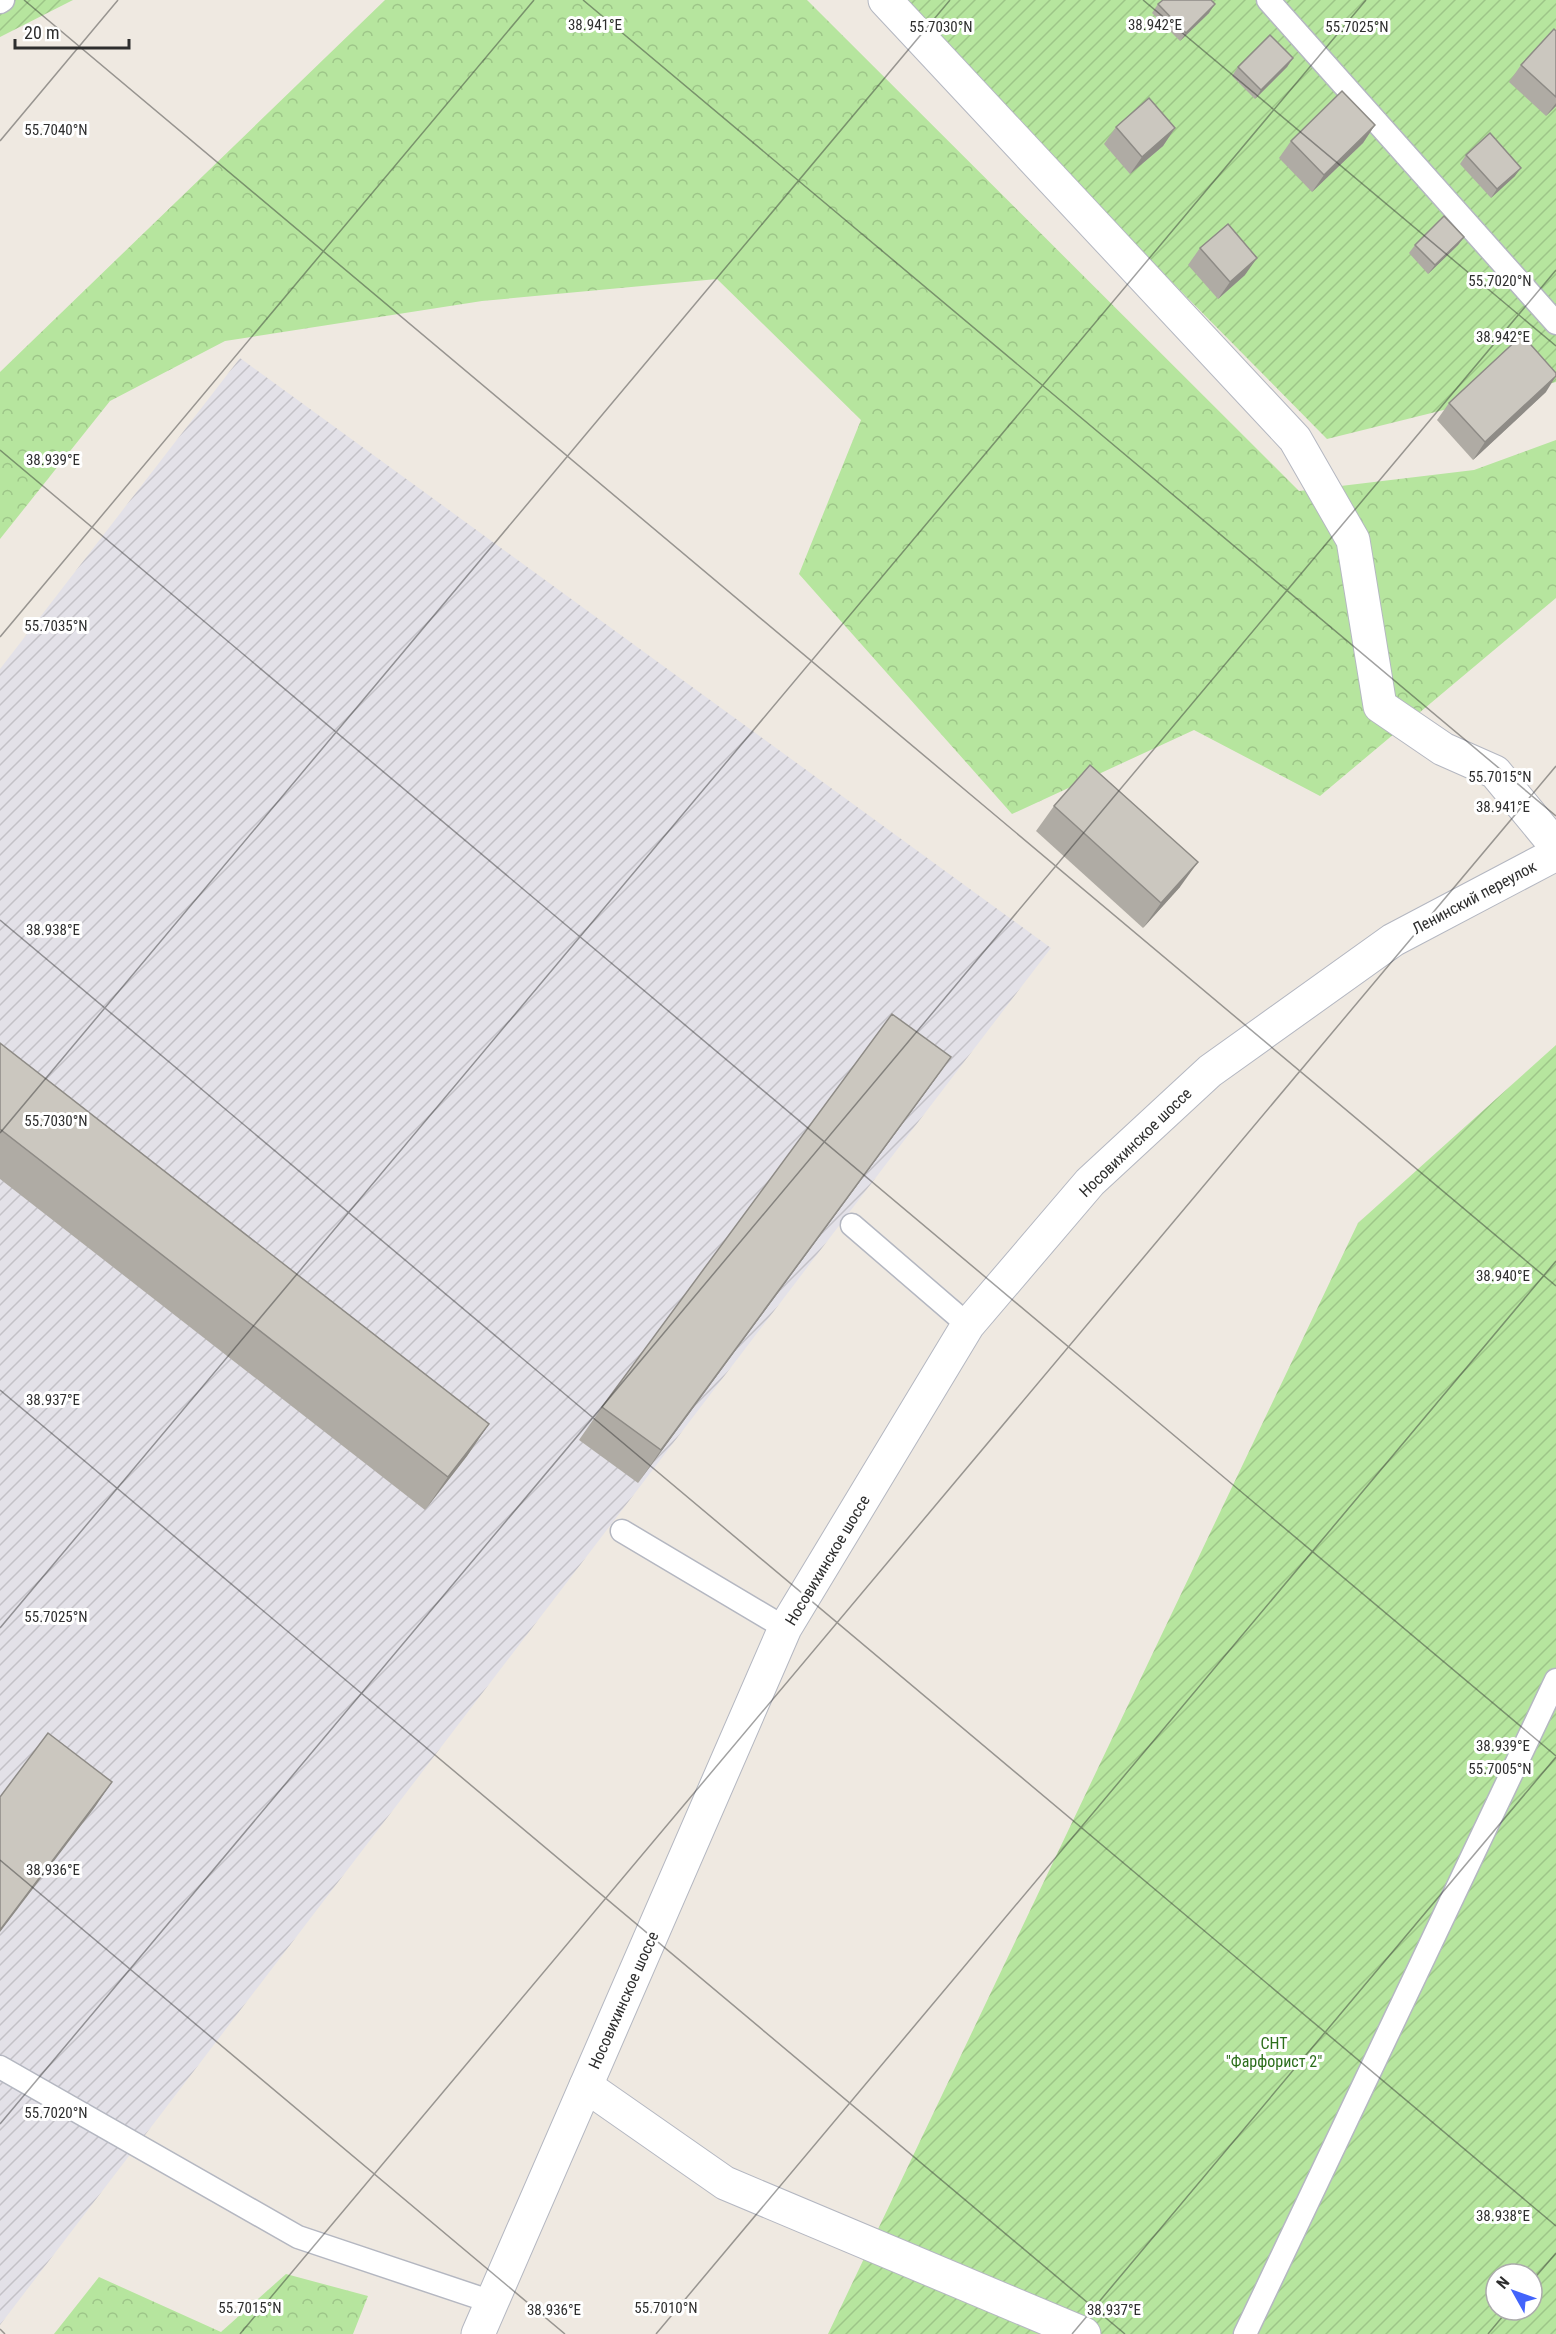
<svg xmlns="http://www.w3.org/2000/svg" width="1556" height="2334" font-family="'Roboto Condensed',sans-serif">
  <style>
    .industrial { fill: url(#industrial-furrows) }
    .forest { fill: url(#forest-crowns) }
    .garden { fill: url(#garden-furrows); fill-rule: evenodd }
    .lines { fill: none; stroke-linecap: round; stroke-linejoin: round }
    .service-casing { stroke: #b4b7c1; stroke-width: 25 }
    .minor-casing { stroke: #b4b7c1; stroke-width: 35 }
    .secondary-casing { stroke: #b4b7c1; stroke-width: 35 }
    .service { stroke: #fff; stroke-width: 22 }
    .minor { stroke: #fff; stroke-width: 33 }
    .secondary { stroke: #fff; stroke-width: 33 }
    .wall { fill: #afaba4 }
    .shaded-wall { fill: #8e8b86 }
    .building { fill: #cbc7bf; stroke: #8e8b86; stroke-width: 1.5 }
    .ticks { fill: none; stroke: #2e2e2e; stroke-width: 1.5; stroke-opacity: 0.45 }
    .labels { text-anchor: middle; stroke-width: 6; stroke-linejoin: round; paint-order: stroke }
    .street-label { font-size: 16px; fill: #2e2e2e; stroke: #fff }
    .park-label { font-size: 16px; fill: #2c6e1b; stroke: #fff }
    .ticks-label { font-size: 15px; text-anchor: middle; fill: #2e2e2e; stroke: #fff; stroke-width: 6; stroke-linejoin: round; paint-order: stroke }
  </style>
  <defs>
    <pattern id="industrial-furrows" width="10" height="10" patternUnits="userSpaceOnUse" patternTransform="scale(1.5)"><rect width="10" height="10" fill="#e3e1e8"/><path d="M-1 1l2-2M0 10L10 0M9 11l2-2" fill="none" stroke="#c3c1c7"/></pattern>
    <pattern id="forest-crowns" width="20" height="18" patternUnits="userSpaceOnUse" patternTransform="scale(1.5)"><rect width="20" height="18" fill="#b6e59e"/><path d="M2 6a3 3 0 1 1 6 0M12 15a3 3 0 1 1 6 0" fill="none" stroke="#9dc588"/></pattern>
    <pattern id="garden-furrows" width="10" height="10" patternUnits="userSpaceOnUse" patternTransform="scale(1.5)"><rect width="10" height="10" fill="#b6e59e"/><path d="M-1 1l2-2M0 10L10 0M9 11l2-2" fill="none" stroke="#9dc588"/></pattern>
  </defs>
  <rect width="100%" height="100%" fill="#efe9e1"/>
  <path class="industrial" d="M240 358 1051 948 0 2325V669Z"/>
  <g class="forest">
    <path d="M385 0H807L1299 491 1474 470 1556 440V598L1320 796 1194 730 1012 814 799 574 861 420 717 279 482 301 225 341 110 401 0 539V372Z"/>
    <path d="M286 2274 368 2296 353 2334H54L99 2277 221 2332Z"/>
  </g>
  <g class="garden">
    <path d="M0 0H73L0 37Z"/>
    <path d="M893 0H1556V382L1327 439Z"/>
    <path d="M1556 1045V2334H828L1358 1223ZM1496 2274H1532V2310H1496Z"/>
  </g>
  <g class="lines">
    <defs>
      <g id="service">
        <path d="M1268 0 1556 323"/>
        <path d="M0 2 3 0"/>
        <path d="M852 1225 968 1325"/>
        <path d="M622 1531 785 1628"/>
        <path d="M0 2067 298 2237 492 2302"/>
        <path d="M1245 2334 1556 1680"/>
      </g>
      <g id="minor">
        <path d="M885 0 1295 439 1353 540 1380 706 1443 749 1495 772 1556 846"/>
        <path d="M586 2086 725 2183 1084 2334"/>
      </g>
      <path id="secondary" d="M478 2334 785 1628 968 1325 1090 1182 1210 1071 1393 940 1556 854"/>
    </defs>
    <use href="#service" class="service-casing"/>
    <use href="#minor" class="minor-casing"/>
    <use href="#secondary" class="secondary-casing"/>
    <use href="#service" class="service"/>
    <use href="#minor" class="minor"/>
    <use href="#secondary" class="secondary"/>
  </g>
  <g class="wall">
    <path d="M1158 4 1209 13 1180 41 1152 13Z"/>
    <path d="M1556 31V106L1546 116 1509 82 1521 65Z"/>
    <path d="M1293 58 1287 67 1255 99 1232 76 1238 67Z"/>
    <path d="M1375 125 1363 143 1312 192 1279 158 1291 141Z"/>
    <path d="M1116 127 1175 128 1163 146 1130 174 1104 144Z"/>
    <path d="M1466 155 1515 176 1491 198 1460 164Z"/>
    <path d="M1464 237 1458 245 1428 274 1409 253 1415 245Z"/>
    <path d="M1200 248 1245 275 1218 299 1188 265Z"/>
    <path d="M1546 392 1473 460 1437 420 1449 403Z"/>
    <path d="M1054 806 1180 887 1143 928 1036 831Z"/>
    <path d="M0 1043 489 1424 467 1456 425 1510 0 1179Z"/>
    <path d="M951 1057 928 1089 638 1483 579 1440 602 1407Z"/>
  </g>
  <g class="shaded-wall">
    <path d="M1215 4 1209 13 1180 41 1186 33Z"/>
    <path d="M1293 58 1287 67 1255 99 1261 90Z"/>
    <path d="M1556 103V106L1546 116Z"/>
    <path d="M1375 125 1363 143 1312 192 1324 175Z"/>
    <path d="M1175 128 1163 146 1130 174 1142 157Z"/>
    <path d="M1521 168 1515 176 1491 198 1497 189Z"/>
    <path d="M1464 237 1458 245 1428 274 1435 265Z"/>
    <path d="M1257 258 1245 275 1218 299 1230 282Z"/>
    <path d="M1556 376 1546 392 1473 460 1485 442Z"/>
    <path d="M1198 862 1180 887 1143 928 1161 903Z"/>
    <path d="M951 1057 928 1089 638 1483 661 1450Z"/>
    <path d="M489 1424 467 1456 425 1510 448 1477Z"/>
    <path d="M112 1782 95 1807 0 1932V1930Z"/>
  </g>
  <g class="building">
    <path d="M1163 0H1211L1215 4 1186 33 1158 4Z"/>
    <path d="M1554 29 1556 31V97L1521 65Z"/>
    <path d="M1270 35 1293 58 1261 90 1238 67Z"/>
    <path d="M1342 91 1375 125 1324 175 1291 141Z"/>
    <path d="M1149 98 1175 128 1142 157 1116 127Z"/>
    <path d="M1490 133 1521 168 1497 189 1466 155Z"/>
    <path d="M1444 216 1464 237 1435 265 1415 245Z"/>
    <path d="M1228 224 1257 258 1230 282 1200 248Z"/>
    <path d="M1522 335 1556 373V376L1485 442 1449 403Z"/>
    <path d="M1090 765 1198 862 1161 903 1054 806Z"/>
    <path d="M892 1014 951 1057 661 1450 602 1407Z"/>
    <path d="M0 1043 489 1424 448 1477 0 1129Z"/>
    <path d="M48 1733 112 1782 0 1930V1797Z"/>
  </g>
  <path class="ticks" d="M24 0 1556 1286M583 0 1556 816M1143 0 1556 346M0 141 118 0M0 450 1556 1756M0 637 534 0M0 920 1556 2226M0 1133 950 0M0 1390 1125 2334M0 1628 1366 0M0 1860 565 2334M0 2124 1556 270M1532 2281 1556 2253M0 2329 5 2334M240 2334 1556 766M656 2334 1556 1261M1072 2334 1556 1757M1488 2334 1508 2310"/>
  <g class="labels">
    <g class="street-label">
      <text transform="translate(1474 897) rotate(-28)" y="6">Ленинский переулок</text>
      <text transform="translate(1135 1142) rotate(-44)" y="6">Носовихинское шоссе</text>
      <text transform="translate(827 1560) rotate(-59)" y="6">Носовихинское шоссе</text>
      <text transform="translate(623 2000) rotate(-66)" y="6">Носовихинское шоссе</text>
    </g>
    <g class="park-label">
      <text x="1274" y="2049">СНТ<tspan x="1274" dy="18">"Фарфорист 2"</tspan></text>
    </g>
  </g>
  <g class="ticks-label">
    <text x="595" y="30">38.941°E</text>
    <text x="1155" y="30">38.942°E</text>
    <text x="941" y="32">55.7030°N</text>
    <text x="1357" y="32">55.7025°N</text>
    <text x="56" y="135">55.7040°N</text>
    <text x="1500" y="286">55.7020°N</text>
    <text x="1503" y="342">38.942°E</text>
    <text x="53" y="465">38.939°E</text>
    <text x="56" y="631">55.7035°N</text>
    <text x="1500" y="782">55.7015°N</text>
    <text x="1503" y="812">38.941°E</text>
    <text x="53" y="935">38.938°E</text>
    <text x="56" y="1126">55.7030°N</text>
    <text x="1503" y="1281">38.940°E</text>
    <text x="53" y="1405">38.937°E</text>
    <text x="56" y="1622">55.7025°N</text>
    <text x="1503" y="1751">38.939°E</text>
    <text x="1500" y="1774">55.7005°N</text>
    <text x="53" y="1875">38.936°E</text>
    <text x="56" y="2118">55.7020°N</text>
    <text x="1503" y="2221">38.938°E</text>
    <text x="250" y="2313">55.7015°N</text>
    <text x="666" y="2313">55.7010°N</text>
    <text x="554" y="2315">38.936°E</text>
    <text x="1114" y="2315">38.937°E</text>
  </g>
  <g transform="translate(1514 2292) rotate(310)"><circle r="28" fill="#ffffff" stroke="#ababab" stroke-width="1.5"/>
  <path d="M0-4.5L10 22L0 15L-10 22Z" fill="#4264fb"/>
  <text y="-9" font-size="16" font-weight="bold" text-anchor="middle" fill="#2e2e2e">N</text>
  </g>
  <path d="M15 39v9h114v-9" fill="none" stroke="#2e2e2e" stroke-width="3"/>
  <text x="24" y="39" font-size="18" fill="#2e2e2e" stroke="#ffffff" stroke-width="4.5" paint-order="stroke">20 m</text>
</svg>
